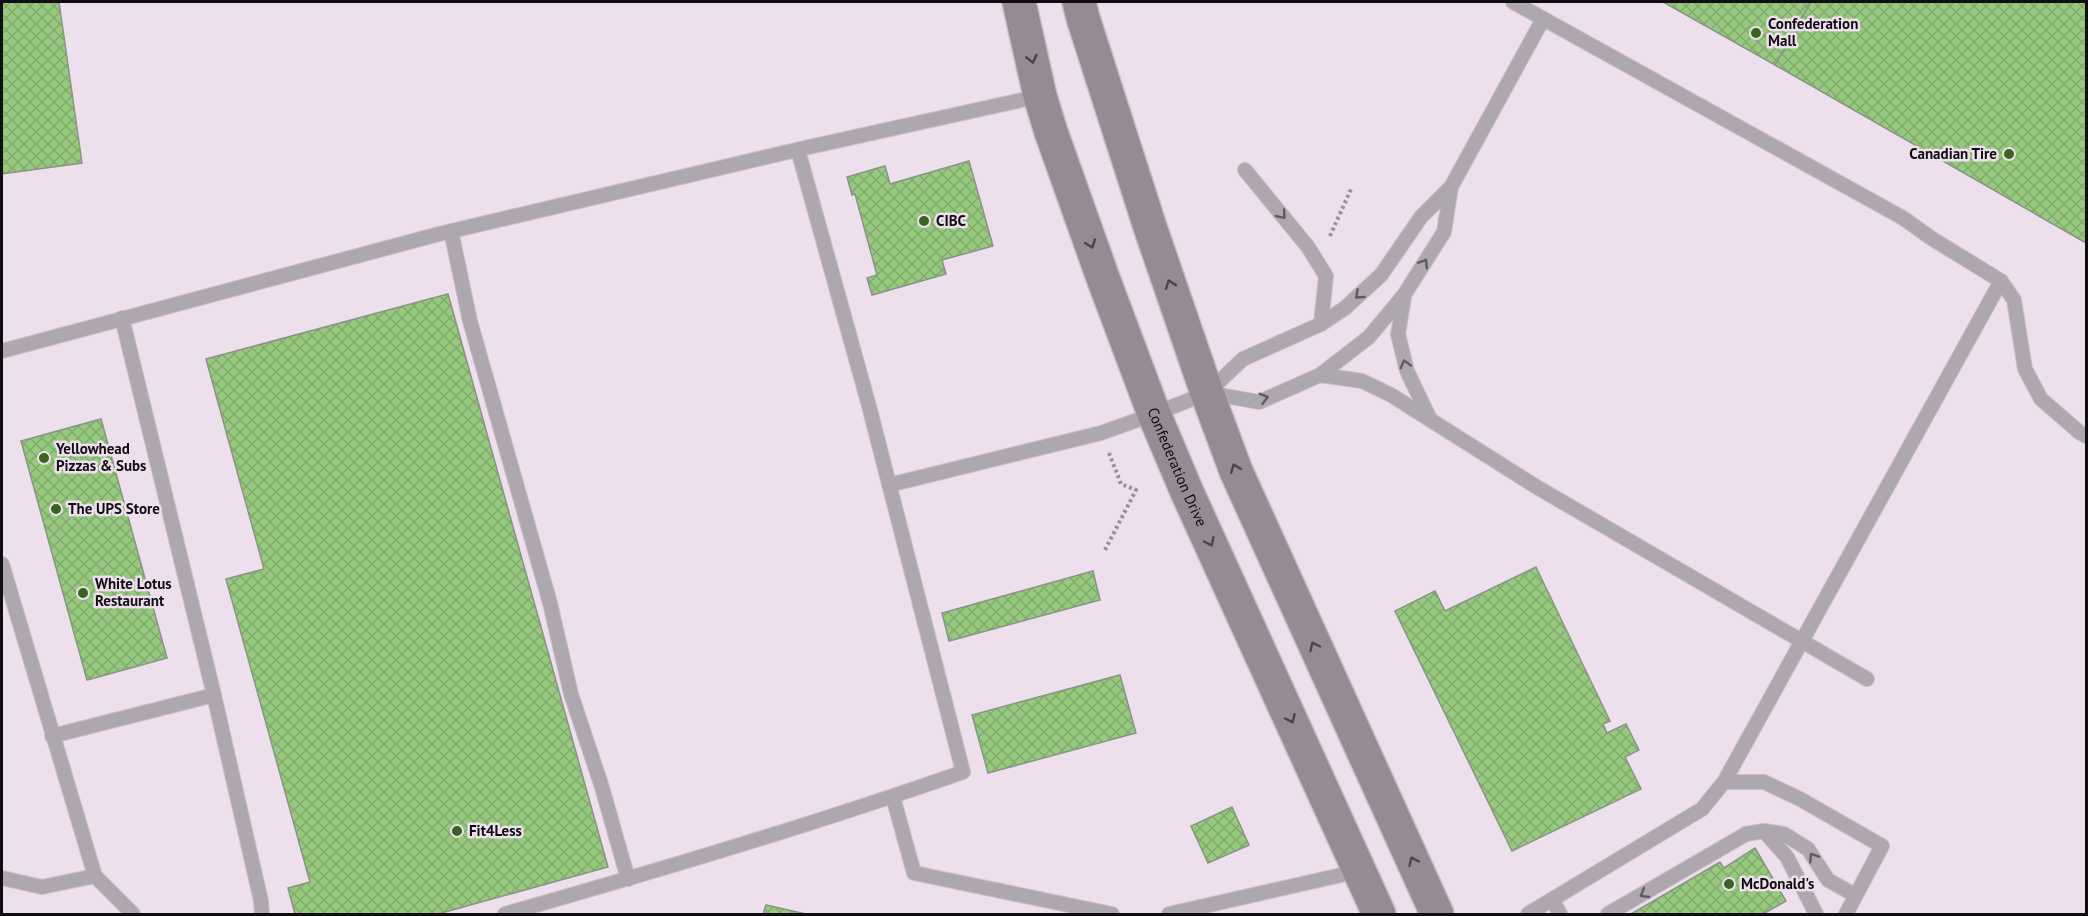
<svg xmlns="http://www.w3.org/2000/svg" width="2088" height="916" font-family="'PT Sans',sans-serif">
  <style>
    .building { fill: url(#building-cross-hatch); stroke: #8a9386; stroke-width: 1.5 }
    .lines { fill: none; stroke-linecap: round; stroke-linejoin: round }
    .service-casing { stroke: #cabec9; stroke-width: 16 }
    .secondary-casing { stroke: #cabec9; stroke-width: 36 }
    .path { stroke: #9a9099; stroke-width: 4; stroke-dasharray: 3 3; stroke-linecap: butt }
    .service { stroke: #aea8ae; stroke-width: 14 }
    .secondary { stroke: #948b93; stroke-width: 33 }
    .oneway { stroke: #4c454c }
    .oneway2 { stroke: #605a60 }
    .poi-dot { fill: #386320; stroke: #ede0ec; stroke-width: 2 }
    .labels { text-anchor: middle; stroke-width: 5; stroke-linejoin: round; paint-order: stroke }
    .poi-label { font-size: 15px; font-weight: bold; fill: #110c11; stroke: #ede0ec; text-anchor: start }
    .street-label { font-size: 15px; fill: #110c11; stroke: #ede0ec }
  </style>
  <defs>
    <pattern id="building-cross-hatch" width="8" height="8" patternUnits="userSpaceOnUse" patternTransform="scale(1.5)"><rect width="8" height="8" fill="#96c97e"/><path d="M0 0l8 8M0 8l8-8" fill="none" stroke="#80ab6c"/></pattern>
  </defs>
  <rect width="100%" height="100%" fill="#ede0ec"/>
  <g class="building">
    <path d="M2 2H59L82 163 2 174Z"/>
    <path d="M1663 2H1811L1775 65Z"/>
    <path d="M1811 2H2086V243L1775 65Z"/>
    <path d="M969 161 993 246 942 260 946 274 872 295 867 278 877 275 855 194 852 195 847 177 885 166 890 184Z"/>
    <path d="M448 294 608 867 438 914H295L288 888 310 882 226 579 264 569 206 359Z"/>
    <path d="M101 419 167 658 87 680 21 441Z"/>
    <path d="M1536 567 1610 721 1603 724 1607 733 1626 724 1639 750 1625 757 1641 789 1512 851 1395 611 1435 591 1445 611Z"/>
    <path d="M1093 571 1100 600 949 641 942 613Z"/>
    <path d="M1120 675 1136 733 988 773 972 715Z"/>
    <path d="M1232 807 1249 845 1208 863 1191 826Z"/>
    <path d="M1755 848 1786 901 1763 914H1631L1720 862 1724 868Z"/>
    <path d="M766 905 806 914H763Z"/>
  </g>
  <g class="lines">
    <defs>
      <g id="service">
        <path d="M1513 2 1903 218 1931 238 2001 281 2014 300 2025 369 2041 399 2079 432 2086 436"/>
        <path d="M1245 170 1308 247 1326 276 1321 324"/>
        <path d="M451 231 470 321 550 603 571 694 601 784 628 879"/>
        <path d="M1404 297 1398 334 1407 371 1429 417"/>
        <path d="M122 318 214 695 261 901 262 914"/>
        <path d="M2 351 439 234 809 147 1040 96"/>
        <path d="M1320 375 1362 381 1391 395 1535 486 1867 679"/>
        <path d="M1209 393 1259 402 1320 375 1369 337 1404 295 1444 232 1451 187"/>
        <path d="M889 485 1101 433 1154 414 1207 393 1243 359 1321 324 1345 308 1381 275 1421 217 1451 187 1543 19"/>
        <path d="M2 564 95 876 133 914"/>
        <path d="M52 736 214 695"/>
        <path d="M1724 782H1764L1800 799 1882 846 1846 914"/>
        <path d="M893 797 914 873 1112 914"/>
        <path d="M1764 831 1787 857 1816 914"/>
        <path d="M2 878 42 887 95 876"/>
        <path d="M1553 901 1560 914"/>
        <path d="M505 914C659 870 812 825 963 772L869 406 798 150"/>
        <path d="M1169 914 1359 871"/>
        <path d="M1528 914 1702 809 1724 782 2001 281"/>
        <path d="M1608 914 1746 834 1764 831 1784 834 1808 849 1828 880 1855 895"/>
      </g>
      <g id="secondary">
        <path id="s1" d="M1019 2 1040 96 1051 132 1103 278 1154 414 1187 492 1379 914"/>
        <path d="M1079 2 1083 18 1150 227 1207 393 1236 471 1437 914"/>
      </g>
    </defs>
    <use href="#service" class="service-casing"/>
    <use href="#secondary" class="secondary-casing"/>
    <g class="path">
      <path d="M1330 236 1352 187"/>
      <path d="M1105 550 1136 490 1121 484 1109 453"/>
    </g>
    <use href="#service" class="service"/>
    <use href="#secondary" class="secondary"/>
  </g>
  <defs><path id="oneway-chevron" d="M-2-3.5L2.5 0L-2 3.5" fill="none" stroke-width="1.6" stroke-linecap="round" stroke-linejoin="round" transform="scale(1.5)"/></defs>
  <g class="oneway">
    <use href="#oneway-chevron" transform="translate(1032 59) rotate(77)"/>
    <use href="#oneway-chevron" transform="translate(1091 244) rotate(70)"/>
    <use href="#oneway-chevron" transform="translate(1170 284) rotate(-109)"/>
    <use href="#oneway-chevron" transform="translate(1235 468) rotate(-111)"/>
    <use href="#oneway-chevron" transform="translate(1210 542) rotate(65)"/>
    <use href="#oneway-chevron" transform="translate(1314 646) rotate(-115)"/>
    <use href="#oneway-chevron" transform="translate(1291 719) rotate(66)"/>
    <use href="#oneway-chevron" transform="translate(1413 861) rotate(-115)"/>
  </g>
  <g class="oneway2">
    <use href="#oneway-chevron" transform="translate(1282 215) rotate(50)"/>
    <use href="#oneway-chevron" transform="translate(1424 263) rotate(-58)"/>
    <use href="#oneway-chevron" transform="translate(1359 295) rotate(138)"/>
    <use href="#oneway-chevron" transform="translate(1405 364) rotate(-105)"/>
    <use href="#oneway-chevron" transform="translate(1264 398) rotate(-16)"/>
    <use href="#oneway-chevron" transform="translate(1813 857) rotate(-123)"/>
    <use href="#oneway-chevron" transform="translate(1644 894) rotate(150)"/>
  </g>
  <g class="poi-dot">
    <circle cx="1756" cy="33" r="6"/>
    <circle cx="2009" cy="154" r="6"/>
    <circle cx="924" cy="221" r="6"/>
    <circle cx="44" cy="458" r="6"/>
    <circle cx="56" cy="509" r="6"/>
    <circle cx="83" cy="593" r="6"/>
    <circle cx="457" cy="831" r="6"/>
    <circle cx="1729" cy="884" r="6"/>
  </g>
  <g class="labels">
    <g class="poi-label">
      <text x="1768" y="29">Confederation<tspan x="1768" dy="17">Mall</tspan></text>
      <text x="1997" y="159" text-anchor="end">Canadian Tire</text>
      <text x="936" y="226">CIBC</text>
      <text x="56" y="454">Yellowhead<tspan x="56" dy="17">Pizzas &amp; Subs</tspan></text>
      <text x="68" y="514">The UPS Store</text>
      <text x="95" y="589">White Lotus<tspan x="95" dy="17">Restaurant</tspan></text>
      <text x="469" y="836">Fit4Less</text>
      <text x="1741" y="889">McDonald's</text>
    </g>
    <g class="street-label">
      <text dy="5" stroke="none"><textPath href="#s1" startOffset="492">Confederation Drive</textPath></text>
    </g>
  </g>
  <rect width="2088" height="916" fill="none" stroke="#110c11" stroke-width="6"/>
</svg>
